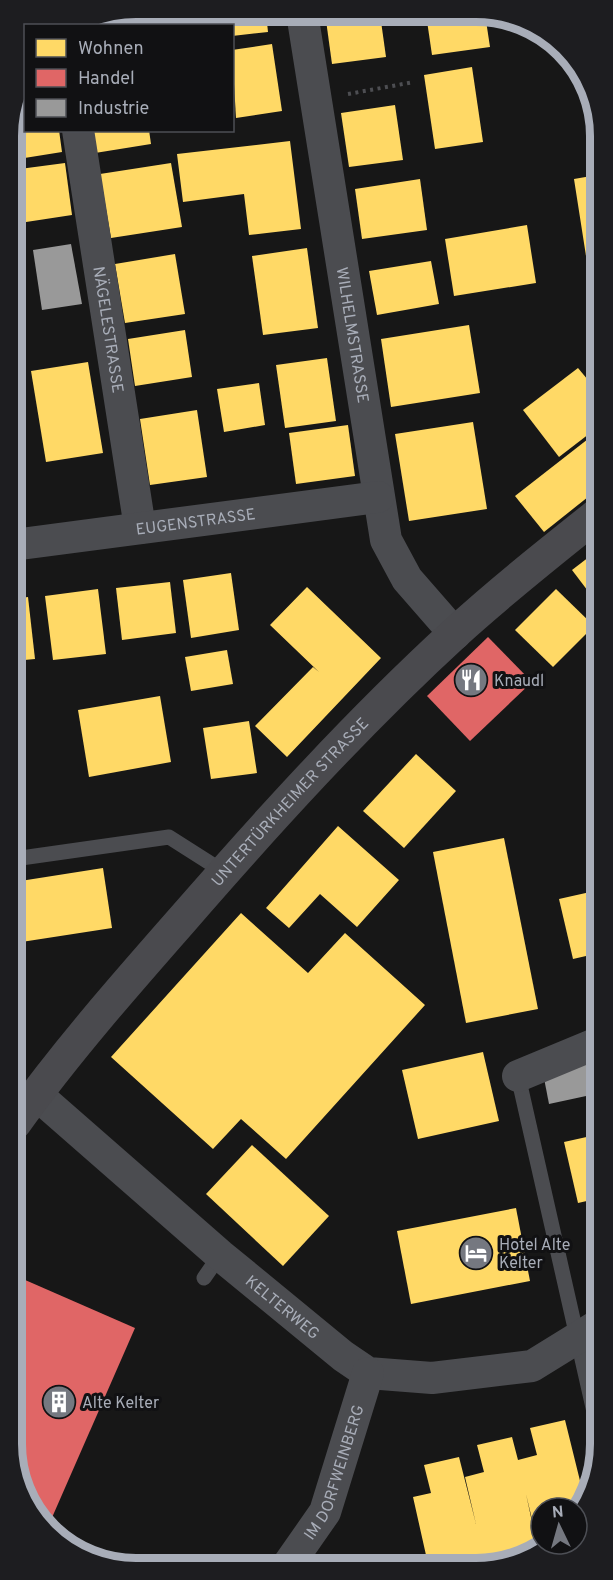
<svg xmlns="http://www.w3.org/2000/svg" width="613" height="1580" font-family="Overpass,sans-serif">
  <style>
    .homes { fill: #ffd966 }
    .shops { fill: #e06666 }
    .industry { fill: #999 }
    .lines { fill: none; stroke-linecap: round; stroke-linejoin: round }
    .path { stroke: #4d4e52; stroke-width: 4; stroke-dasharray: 3 4.5; stroke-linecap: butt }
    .service { stroke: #4b4c50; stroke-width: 15 }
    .minor { stroke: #4b4c50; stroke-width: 32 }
    .secondary { stroke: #4a4a4e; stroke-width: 33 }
    .labels { text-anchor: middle; stroke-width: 6; stroke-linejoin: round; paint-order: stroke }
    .street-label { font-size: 16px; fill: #a8adb8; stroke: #111113 }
    .poi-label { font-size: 16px; fill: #a8adb8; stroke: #111113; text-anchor: start }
    .rim { fill: none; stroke: #a8adb8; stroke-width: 8 }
  </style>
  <rect width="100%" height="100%" fill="#171717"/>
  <g class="homes">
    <path d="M219 13H266L268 32 232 36V26H221Z"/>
    <path d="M325 13 380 14 386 57 332 64Z"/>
    <path d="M426 14H485L490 47 432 55Z"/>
    <path d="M131 16 133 26H82L86 23Z"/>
    <path d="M272 44 282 111 236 118 232 50Z"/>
    <path d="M472 67 483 142 435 149 424 75Z"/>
    <path d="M26 104V130H59L62 152 12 160V128L18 105Z"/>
    <path d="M395 105 403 160 349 167 341 113Z"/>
    <path d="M92 130H149L151 144 95 153Z"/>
    <path d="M290 141 301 229 249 235 244 194 183 202 177 154Z"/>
    <path d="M65 163 72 215 13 224 12 170Z"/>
    <path d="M171 163 182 227 111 238 100 174Z"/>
    <path d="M597 175V254L586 256 574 179Z"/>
    <path d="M420 179 427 230 362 239 355 189Z"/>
    <path d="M527 225 536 283 454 296 445 239Z"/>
    <path d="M307 248 318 328 263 335 252 256Z"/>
    <path d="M175 254 185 314 125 323 115 264Z"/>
    <path d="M431 261 439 304 377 315 369 271Z"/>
    <path d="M469 325 480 393 391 407 381 339Z"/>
    <path d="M185 330 192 377 135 386 128 339Z"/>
    <path d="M327 358 336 421 285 428 276 365Z"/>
    <path d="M88 362 103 453 46 462 31 371Z"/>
    <path d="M578 368 598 392V427L559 457 523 410Z"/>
    <path d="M259 383 265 425 224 432 217 389Z"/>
    <path d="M197 410 207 477 150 485 140 419Z"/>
    <path d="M473 422 487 509 409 521 395 434Z"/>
    <path d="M348 425 355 476 296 484 289 433Z"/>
    <path d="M588 439 598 452V489L544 532 515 496Z"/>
    <path d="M13 455 22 501 13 502Z"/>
    <path d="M598 550V602L597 603 572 570Z"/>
    <path d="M231 573 239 630 191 638 183 580Z"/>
    <path d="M170 582 176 633 122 640 116 588Z"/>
    <path d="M307 587 381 658 287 757 255 726 313 667 319 672 270 625Z"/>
    <path d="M98 589 106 654 53 660 45 596Z"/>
    <path d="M556 589 594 626 553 667 515 630Z"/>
    <path d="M28 597 35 659 14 661V599Z"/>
    <path d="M227 650 233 684 191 691 185 657Z"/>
    <path d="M160 696 171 762 89 777 78 710Z"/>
    <path d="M249 721 257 773 211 779 203 728Z"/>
    <path d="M416 754 456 791 404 848 363 811Z"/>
    <path d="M338 826 399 880 357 927 320 894 289 928 266 908Z"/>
    <path d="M504 838 538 1009 466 1023 433 852Z"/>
    <path d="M103 868 112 928 15 943 14 882Z"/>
    <path d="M599 890V953L573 959 559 899Z"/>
    <path d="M241 913 308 973 345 933 425 1005 286 1159 241 1119 213 1149 111 1057Z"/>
    <path d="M483 1052 499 1121 418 1139 402 1070Z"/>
    <path d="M600 1134V1198L578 1203 564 1142Z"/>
    <path d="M252 1145 329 1216 283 1266 206 1194Z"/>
    <path d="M516 1208 530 1281 411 1304 397 1231Z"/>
    <path d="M565 1420 584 1497 577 1514V1508H541V1539L537 1540 526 1494 537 1545 483 1558 485 1564H428L413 1497 431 1493 424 1465 459 1457 476 1524 465 1477 484 1472 477 1445 512 1437 518 1460 537 1455 530 1428Z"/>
  </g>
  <g class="shops">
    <path d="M488 637 532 682 470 741 427 696Z"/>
    <path d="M16 1276 135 1328 47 1529 16 1476Z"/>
  </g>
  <g class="industry">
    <path d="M71 244 82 304 42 310 33 250Z"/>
    <path d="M594 1063 600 1093 549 1104 543 1073Z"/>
  </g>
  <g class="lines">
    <g class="path">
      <path d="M406 14 407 20"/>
      <path d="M348 94 414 82"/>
    </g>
    <g class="service">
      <path d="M14 859 169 837 224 872"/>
      <path d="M518 1076 601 1443"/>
      <path d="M204 1278 220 1255"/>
    </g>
    <g class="minor">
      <path id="s1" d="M302 13 386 540 407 579 455 634"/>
      <path id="s2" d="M78 130 140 528"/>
      <path id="s3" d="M13 545 378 497"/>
      <path d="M518 1076 600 1042"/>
      <path id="s4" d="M36 1094 220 1255 343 1356 368 1373 432 1378 532 1366 600 1324"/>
      <path id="s5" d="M288 1565 325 1512 368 1373"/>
    </g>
    <path class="secondary" id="s6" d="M15 1123C66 1052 124 986 182 920 268 821 358 722 455 633 501 591 549 553 598 514"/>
  </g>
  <defs>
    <symbol id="restaurant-disc" viewBox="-11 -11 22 22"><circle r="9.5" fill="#757880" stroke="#111113"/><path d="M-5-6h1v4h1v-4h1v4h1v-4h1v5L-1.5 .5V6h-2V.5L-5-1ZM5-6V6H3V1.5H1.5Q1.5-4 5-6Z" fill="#fff"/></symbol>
    <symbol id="hotel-disc" viewBox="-11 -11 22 22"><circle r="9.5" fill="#757880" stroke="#111113"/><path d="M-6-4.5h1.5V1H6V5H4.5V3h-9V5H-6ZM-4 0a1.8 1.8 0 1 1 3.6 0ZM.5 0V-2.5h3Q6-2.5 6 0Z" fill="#fff"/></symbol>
    <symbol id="building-disc" viewBox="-11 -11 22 22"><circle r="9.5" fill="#757880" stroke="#111113"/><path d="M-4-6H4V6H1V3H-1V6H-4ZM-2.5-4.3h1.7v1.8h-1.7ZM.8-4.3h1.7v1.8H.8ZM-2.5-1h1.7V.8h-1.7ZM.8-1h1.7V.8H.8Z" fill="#fff"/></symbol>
  </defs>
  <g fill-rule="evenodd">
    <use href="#restaurant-disc" x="452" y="661" width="38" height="38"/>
    <use href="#hotel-disc" x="457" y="1234" width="38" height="38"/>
    <use href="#building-disc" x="40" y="1383" width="38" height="38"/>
  </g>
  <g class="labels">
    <g class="street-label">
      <text dy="6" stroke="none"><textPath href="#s2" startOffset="202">NÄGELESTRASSE</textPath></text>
      <text dy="6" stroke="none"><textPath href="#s1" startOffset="326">WILHELMSTRASSE</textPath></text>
      <text dy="6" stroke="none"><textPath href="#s3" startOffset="184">EUGENSTRASSE</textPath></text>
      <text dy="6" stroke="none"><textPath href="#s6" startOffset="423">UNTERTÜRKHEIMER STRASSE</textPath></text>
      <text dy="6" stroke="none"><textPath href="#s4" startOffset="326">KELTERWEG</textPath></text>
      <text dy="6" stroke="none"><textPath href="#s5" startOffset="105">IM DORFWEINBERG</textPath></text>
    </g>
    <g class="poi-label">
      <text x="494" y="686">Knaudl</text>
      <text x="499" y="1250">Hotel Alte<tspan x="499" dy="18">Kelter</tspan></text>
      <text x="82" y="1408">Alte Kelter</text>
    </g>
  </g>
  <path d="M0 0H613V1580H0ZM136 22H476A114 114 0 0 1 590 136V1444A114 114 0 0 1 476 1558H136A114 114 0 0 1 22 1444V136A114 114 0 0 1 136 22Z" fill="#1d1d20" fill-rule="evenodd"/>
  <path class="rim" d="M136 22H476A114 114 0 0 1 590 136V1444A114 114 0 0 1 476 1558H136A114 114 0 0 1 22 1444V136A114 114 0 0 1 136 22Z"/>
  <rect x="24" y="24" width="210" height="108" fill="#111113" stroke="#4d4f55" stroke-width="1.5"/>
  <rect x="36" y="39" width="30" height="18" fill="#ffd966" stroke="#4d4f55" stroke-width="1.5"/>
  <text x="78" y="54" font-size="18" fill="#a8adb8">Wohnen</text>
  <rect x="36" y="69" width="30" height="18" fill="#e06666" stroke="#4d4f55" stroke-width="1.5"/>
  <text x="78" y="84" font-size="18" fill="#a8adb8">Handel</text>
  <rect x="36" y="99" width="30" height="18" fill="#999999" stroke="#4d4f55" stroke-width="1.5"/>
  <text x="78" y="114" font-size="18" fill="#a8adb8">Industrie</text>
  <g transform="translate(559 1526) rotate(355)"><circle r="28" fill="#111113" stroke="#4d4f55" stroke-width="1.5"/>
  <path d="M0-4.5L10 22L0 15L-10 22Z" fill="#757880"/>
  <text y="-9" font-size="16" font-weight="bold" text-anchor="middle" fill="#a8adb8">N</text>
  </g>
</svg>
